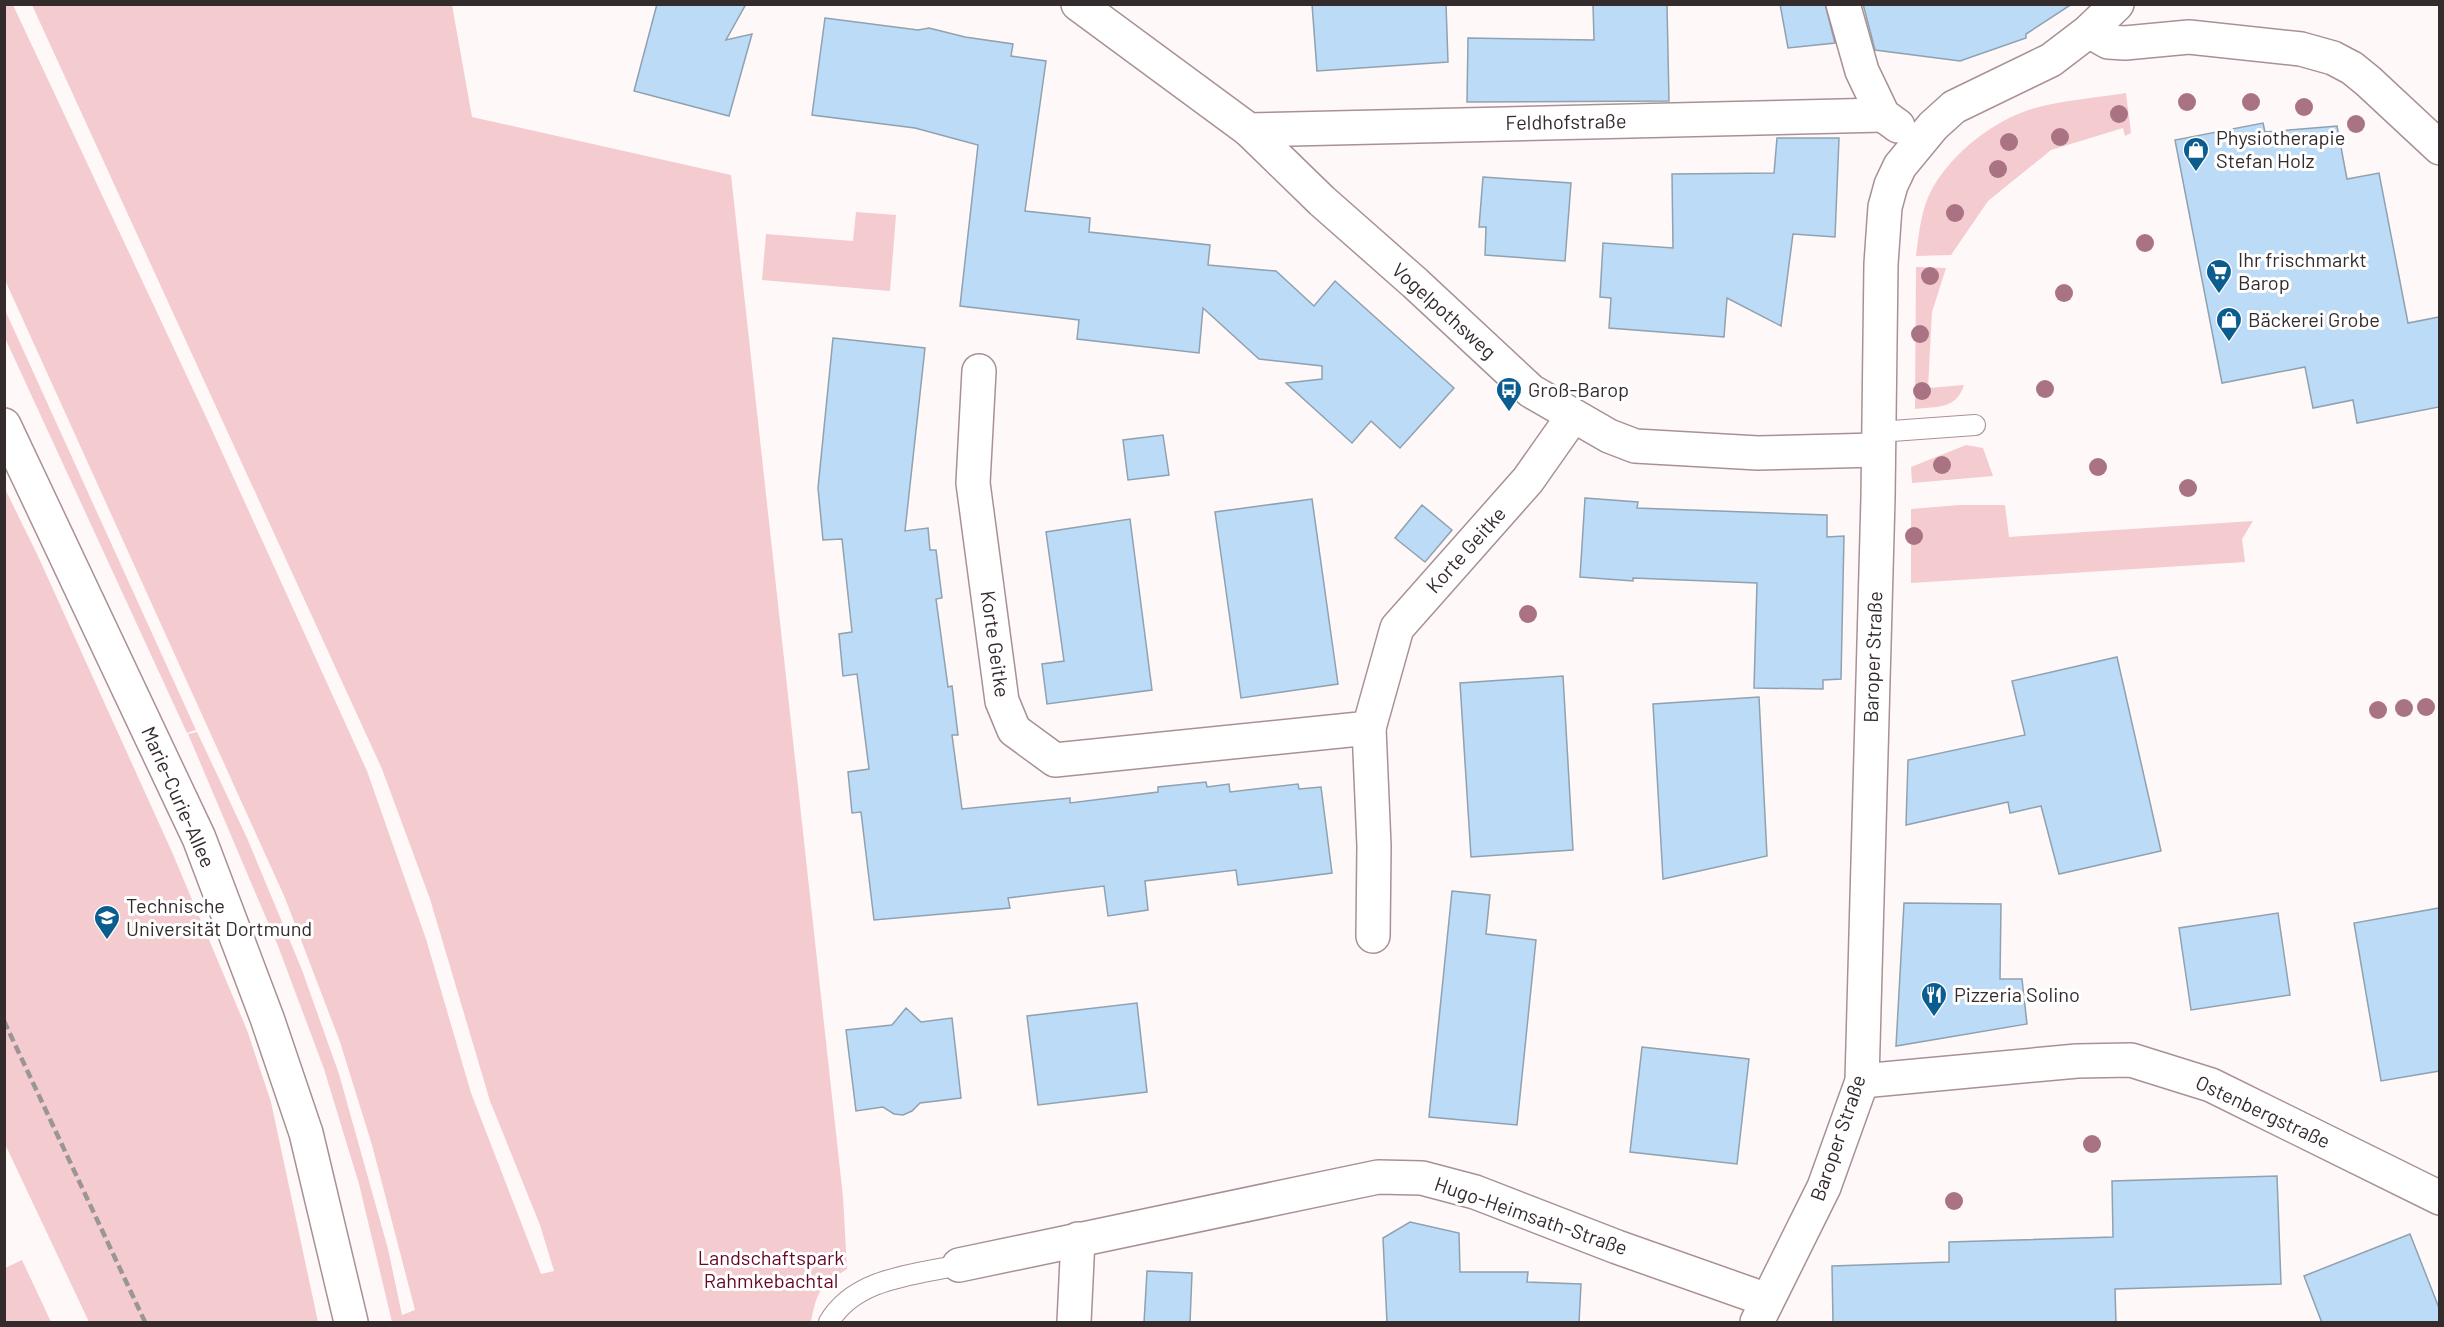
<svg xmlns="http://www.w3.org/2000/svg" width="2444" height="1327" font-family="Barlow,sans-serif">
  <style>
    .green { fill: #f4cbce }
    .building { fill: #bbdbf6; stroke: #90a1b0; stroke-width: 1.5 }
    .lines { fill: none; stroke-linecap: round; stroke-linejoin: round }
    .service-casing { stroke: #a99193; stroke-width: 22 }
    .minor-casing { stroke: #a99193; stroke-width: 36 }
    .tertiary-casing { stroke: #a99193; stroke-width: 36 }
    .service { stroke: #fff; stroke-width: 20 }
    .minor { stroke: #fff; stroke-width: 33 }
    .tertiary { stroke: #fff; stroke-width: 33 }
    .rail { stroke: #9c9596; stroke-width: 4.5; stroke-dasharray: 9 4.5; stroke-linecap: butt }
    .tree { fill: #aa7384 }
    .labels { text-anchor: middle; stroke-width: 6; stroke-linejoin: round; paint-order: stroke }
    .street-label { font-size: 20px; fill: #342b2c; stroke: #fff }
    .poi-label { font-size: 20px; fill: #342b2c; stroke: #fff; text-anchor: start }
    .park-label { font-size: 20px; fill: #660725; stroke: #fff }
  </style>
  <rect width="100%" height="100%" fill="#fef8f9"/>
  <g class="green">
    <path d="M4 5H13L206 417 367 771 426 939 471 1093 541 1274 554 1271 540 1225 490 1101 430 899 382 769 32 5H452L472 117 731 175 843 1197 847 1269C820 1286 817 1291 811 1322H392L359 1184 324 1069 278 946 188 734 197 732 247 838 302 970 339 1074 388 1249 402 1315 415 1310 372 1145 340 1042 285 898 5 280Z"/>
    <path d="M2126 93 2131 133 2125 136 2123 128 2051 150 1988 201 1951 255 1916 256C1919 233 1921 209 1932 189 1953 152 1994 120 2035 108 2064 100 2096 98 2126 93Z"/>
    <path d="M856 212 896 215 890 291 762 280 766 234 853 241Z"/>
    <path d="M1916 267 1946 268 1932 312 1928 388 1964 385C1956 410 1937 406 1915 409Z"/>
    <path d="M5 310 196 730 187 733 5 338Z"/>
    <path d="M1966 445 1983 448 1993 476 1912 483 1911 467Z"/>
    <path d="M5 489 37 554 172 852 247 1030 271 1102 318 1322H89L5 1144Z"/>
    <path d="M1959 505H2005L2009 537 2253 521 2242 539 2245 562 1911 583V509Z"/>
    <path d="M22 1260 51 1322H5V1268Z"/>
  </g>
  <g class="building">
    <path d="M657 4H746L726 40 752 34 729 116 634 91Z"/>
    <path d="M1312 4H1446L1448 62 1317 71Z"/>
    <path d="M1593 4H1667L1669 101 1467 102 1468 38 1594 40Z"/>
    <path d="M1780 4H1825L1835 43 1788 48Z"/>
    <path d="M1863 4H2072L2026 34V38L1960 61 1875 50Z"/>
    <path d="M825 18 918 30 929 28 965 37 1013 44 1011 56 1046 61 1025 211 1090 218 1089 232 1210 245 1208 265 1276 271 1314 306 1335 281 1454 388 1400 448 1371 421 1352 443 1286 383 1322 379V366L1259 359 1203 308 1199 353 1077 339 1079 320 960 306 978 145 915 128 812 115Z"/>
    <path d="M2263 123 2265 132 2337 126 2347 179 2379 173 2408 323 2439 317V407L2357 423 2353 400 2313 408 2305 367 2222 383 2175 140Z"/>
    <path d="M1777 138H1839L1835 237 1793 234 1781 326 1727 298 1724 337 1609 328 1611 298 1600 297 1603 243 1673 248 1672 174 1774 173Z"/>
    <path d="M1483 177 1571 183 1565 261 1485 255 1486 227H1479Z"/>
    <path d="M833 338 925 348 905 531 928 528 930 550H936L942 598 936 599 948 687 952 686 958 735H952L962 809 1070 798V803L1158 792V787L1206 782 1207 787 1229 784 1230 792 1298 784 1299 789 1321 787 1332 873 1238 885 1236 870 1145 881 1148 910 1108 916 1104 886 1008 898 1010 908 874 920 861 812 852 813 848 772 869 769 857 674 843 676 839 634 852 632 842 539 823 540 818 488Z"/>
    <path d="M1163 435 1169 475 1128 480 1123 440Z"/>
    <path d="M1585 498 1638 502 1637 508 1827 515V537L1844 536 1841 679 1823 680V689L1754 688 1757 583 1633 578V581L1580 577Z"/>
    <path d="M1312 499 1338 684 1241 698 1215 512Z"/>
    <path d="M1422 505 1452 530 1425 562 1395 538Z"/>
    <path d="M1130 519 1152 690 1047 704 1042 664 1064 661 1046 532Z"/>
    <path d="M2117 657 2161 851 2059 874 2041 806 2010 813 2008 802 1906 825 1908 760 2025 735 2012 681Z"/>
    <path d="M1563 676 1573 850 1471 857 1460 683Z"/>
    <path d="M1759 697 1767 856 1663 879 1653 704Z"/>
    <path d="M1452 891 1490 895 1486 934 1536 940 1517 1125 1429 1117Z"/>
    <path d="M1904 903 2001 904 2000 979H2022L2027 1024 1896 1046Z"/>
    <path d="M2439 908V1071L2381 1081 2354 923Z"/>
    <path d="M2278 913 2290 995 2191 1010 2179 928Z"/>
    <path d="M1137 1003 1147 1092 1038 1105 1027 1016Z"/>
    <path d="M906 1008 921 1022 952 1018 961 1098 920 1103 912 1111 903 1115 894 1114 883 1107 856 1111 846 1030 892 1025Z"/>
    <path d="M1642 1047 1749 1059 1737 1164 1630 1152Z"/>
    <path d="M2277 1176 2281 1284 2115 1289 2116 1323H1833L1832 1266 1949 1262V1242L2113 1237 2112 1181Z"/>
    <path d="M1410 1222 1459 1233 1460 1272H1528L1527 1282 1581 1284 1579 1323H1387L1383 1238Z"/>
    <path d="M2410 1234 2439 1308V1323H2322L2304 1276Z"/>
    <path d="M1147 1271 1192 1273 1190 1323H1144Z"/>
  </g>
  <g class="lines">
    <defs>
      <g id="service">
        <path d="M1878 432 1975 425"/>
        <path d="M829 1322C855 1278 913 1275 959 1265"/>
      </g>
      <g id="minor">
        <path d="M1078 4 1249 130 1322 201 1415 283 1531 391 1609 436 1635 446 1758 453 1877 450"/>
        <path d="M1843 4 1862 71 1883 115 1898 126"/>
        <path d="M2089 31 2108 42 2125 43 2189 37 2301 49 2333 58 2352 68 2368 81 2440 148"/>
        <path d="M1249 130 1883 115"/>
        <path d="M979 371 973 483 1002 701 1014 730 1055 760 1369 728 1397 628 1528 480 1573 416"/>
        <path d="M1369 728 1374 846 1373 936"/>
        <path d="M1862 1081 2077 1061 2131 1060 2211 1085 2440 1198"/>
        <path d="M959 1265 1378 1177 1422 1178 1475 1192 1617 1247 1767 1300"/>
        <path d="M1074 1322 1078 1239"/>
        <path d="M1757 1322 1824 1187 1862 1081 1878 498 1881 264 1885 207 1891 185 1900 166 1933 126 1954 107 2051 60 2089 31 2117 4"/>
      </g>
      <path id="tertiary" d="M4 425 199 838 267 1018 306 1133 351 1322"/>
    </defs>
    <use href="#service" class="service-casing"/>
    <use href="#minor" class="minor-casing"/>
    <use href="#tertiary" class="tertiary-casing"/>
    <use href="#service" class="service"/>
    <use href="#minor" class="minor"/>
    <use href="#tertiary" class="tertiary"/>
    <path class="rail" d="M4 1021 145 1322"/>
  </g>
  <g class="tree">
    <circle cx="2187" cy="102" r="9"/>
    <circle cx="2251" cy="102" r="9"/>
    <circle cx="2304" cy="107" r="9"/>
    <circle cx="2119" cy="114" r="9"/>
    <circle cx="2356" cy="124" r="9"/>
    <circle cx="2060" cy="137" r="9"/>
    <circle cx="2009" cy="142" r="9"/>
    <circle cx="1998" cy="169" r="9"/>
    <circle cx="1955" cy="213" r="9"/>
    <circle cx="2145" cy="243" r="9"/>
    <circle cx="1930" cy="276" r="9"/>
    <circle cx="2064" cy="293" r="9"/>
    <circle cx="1920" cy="334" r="9"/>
    <circle cx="2045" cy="389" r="9"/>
    <circle cx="1922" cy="391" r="9"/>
    <circle cx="1942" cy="465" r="9"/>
    <circle cx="2098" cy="467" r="9"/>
    <circle cx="2188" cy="488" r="9"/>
    <circle cx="1914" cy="536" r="9"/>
    <circle cx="1528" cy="614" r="9"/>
    <circle cx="2426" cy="707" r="9"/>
    <circle cx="2404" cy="708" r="9"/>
    <circle cx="2378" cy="710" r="9"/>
    <circle cx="2092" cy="1144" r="9"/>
    <circle cx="1954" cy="1201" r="9"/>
  </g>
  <defs>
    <symbol id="shop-pin" viewBox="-11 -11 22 30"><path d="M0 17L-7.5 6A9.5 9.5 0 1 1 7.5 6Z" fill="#0b5c8f" stroke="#fff"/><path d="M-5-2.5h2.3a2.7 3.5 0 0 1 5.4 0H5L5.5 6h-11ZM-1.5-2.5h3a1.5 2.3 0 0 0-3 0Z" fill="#fff"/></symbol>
    <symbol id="supermarket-pin" viewBox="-11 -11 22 30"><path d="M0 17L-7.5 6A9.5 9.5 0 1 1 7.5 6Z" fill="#0b5c8f" stroke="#fff"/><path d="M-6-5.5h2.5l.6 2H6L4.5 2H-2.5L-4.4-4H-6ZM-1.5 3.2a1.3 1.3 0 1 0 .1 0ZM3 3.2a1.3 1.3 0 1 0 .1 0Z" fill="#fff"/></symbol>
    <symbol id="bus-pin" viewBox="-11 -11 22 30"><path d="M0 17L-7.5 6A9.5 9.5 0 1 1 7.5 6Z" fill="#0b5c8f" stroke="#fff"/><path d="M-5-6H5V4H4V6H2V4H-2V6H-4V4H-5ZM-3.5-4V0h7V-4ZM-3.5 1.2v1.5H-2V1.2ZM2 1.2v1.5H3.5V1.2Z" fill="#fff"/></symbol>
    <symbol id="university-pin" viewBox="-11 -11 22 30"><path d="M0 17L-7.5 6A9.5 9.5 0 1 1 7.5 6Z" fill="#0b5c8f" stroke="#fff"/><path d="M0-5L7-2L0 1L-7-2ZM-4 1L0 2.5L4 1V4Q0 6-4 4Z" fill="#fff"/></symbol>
    <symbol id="restaurant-pin" viewBox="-11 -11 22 30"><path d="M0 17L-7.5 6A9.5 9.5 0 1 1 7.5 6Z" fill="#0b5c8f" stroke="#fff"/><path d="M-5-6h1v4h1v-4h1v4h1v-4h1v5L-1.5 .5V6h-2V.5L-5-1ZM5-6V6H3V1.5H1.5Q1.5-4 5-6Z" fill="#fff"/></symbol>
  </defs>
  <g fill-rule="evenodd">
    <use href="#shop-pin" x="2181" y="135" width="30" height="40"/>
    <use href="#supermarket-pin" x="2204" y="257" width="30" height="40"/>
    <use href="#shop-pin" x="2214" y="305" width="30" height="40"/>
    <use href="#bus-pin" x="1494" y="375" width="30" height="40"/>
    <use href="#university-pin" x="92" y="903" width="30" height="40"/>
    <use href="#restaurant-pin" x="1919" y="980" width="30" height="40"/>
  </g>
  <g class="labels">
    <g class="street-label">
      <text transform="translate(1566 122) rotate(-1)" y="7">Feldhofstraße</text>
      <text transform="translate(1444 311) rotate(42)" y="7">Vogelpothsweg</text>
      <text transform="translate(1466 550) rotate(-48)" y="7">Korte Geitke</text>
      <text transform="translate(995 644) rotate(82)" y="7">Korte Geitke</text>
      <text transform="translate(1873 657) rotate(-88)" y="7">Baroper Straße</text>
      <text transform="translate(178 797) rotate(66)" y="7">Marie-Curie-Allee</text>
      <text transform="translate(2263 1112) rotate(25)" y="7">Ostenbergstraße</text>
      <text transform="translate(1838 1138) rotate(-71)" y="7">Baroper Straße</text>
      <text transform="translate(1531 1216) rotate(19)" y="7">Hugo-Heimsath-Straße</text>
    </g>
    <g class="poi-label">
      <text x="2216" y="145">Physiotherapie<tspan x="2216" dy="23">Stefan Holz</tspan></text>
      <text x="2238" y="267">Ihr frischmarkt<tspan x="2238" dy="23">Barop</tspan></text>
      <text x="2248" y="327">Bäckerei Grobe</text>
      <text x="1528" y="397">Groß-Barop</text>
      <text x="126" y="913">Technische<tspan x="126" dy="23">Universität Dortmund</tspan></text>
      <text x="1954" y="1002">Pizzeria Solino</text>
    </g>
    <g class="park-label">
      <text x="771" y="1265">Landschaftspark<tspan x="771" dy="23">Rahmkebachtal</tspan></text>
    </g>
  </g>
  <rect width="2444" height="1327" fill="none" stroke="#342b2c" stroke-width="12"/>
</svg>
